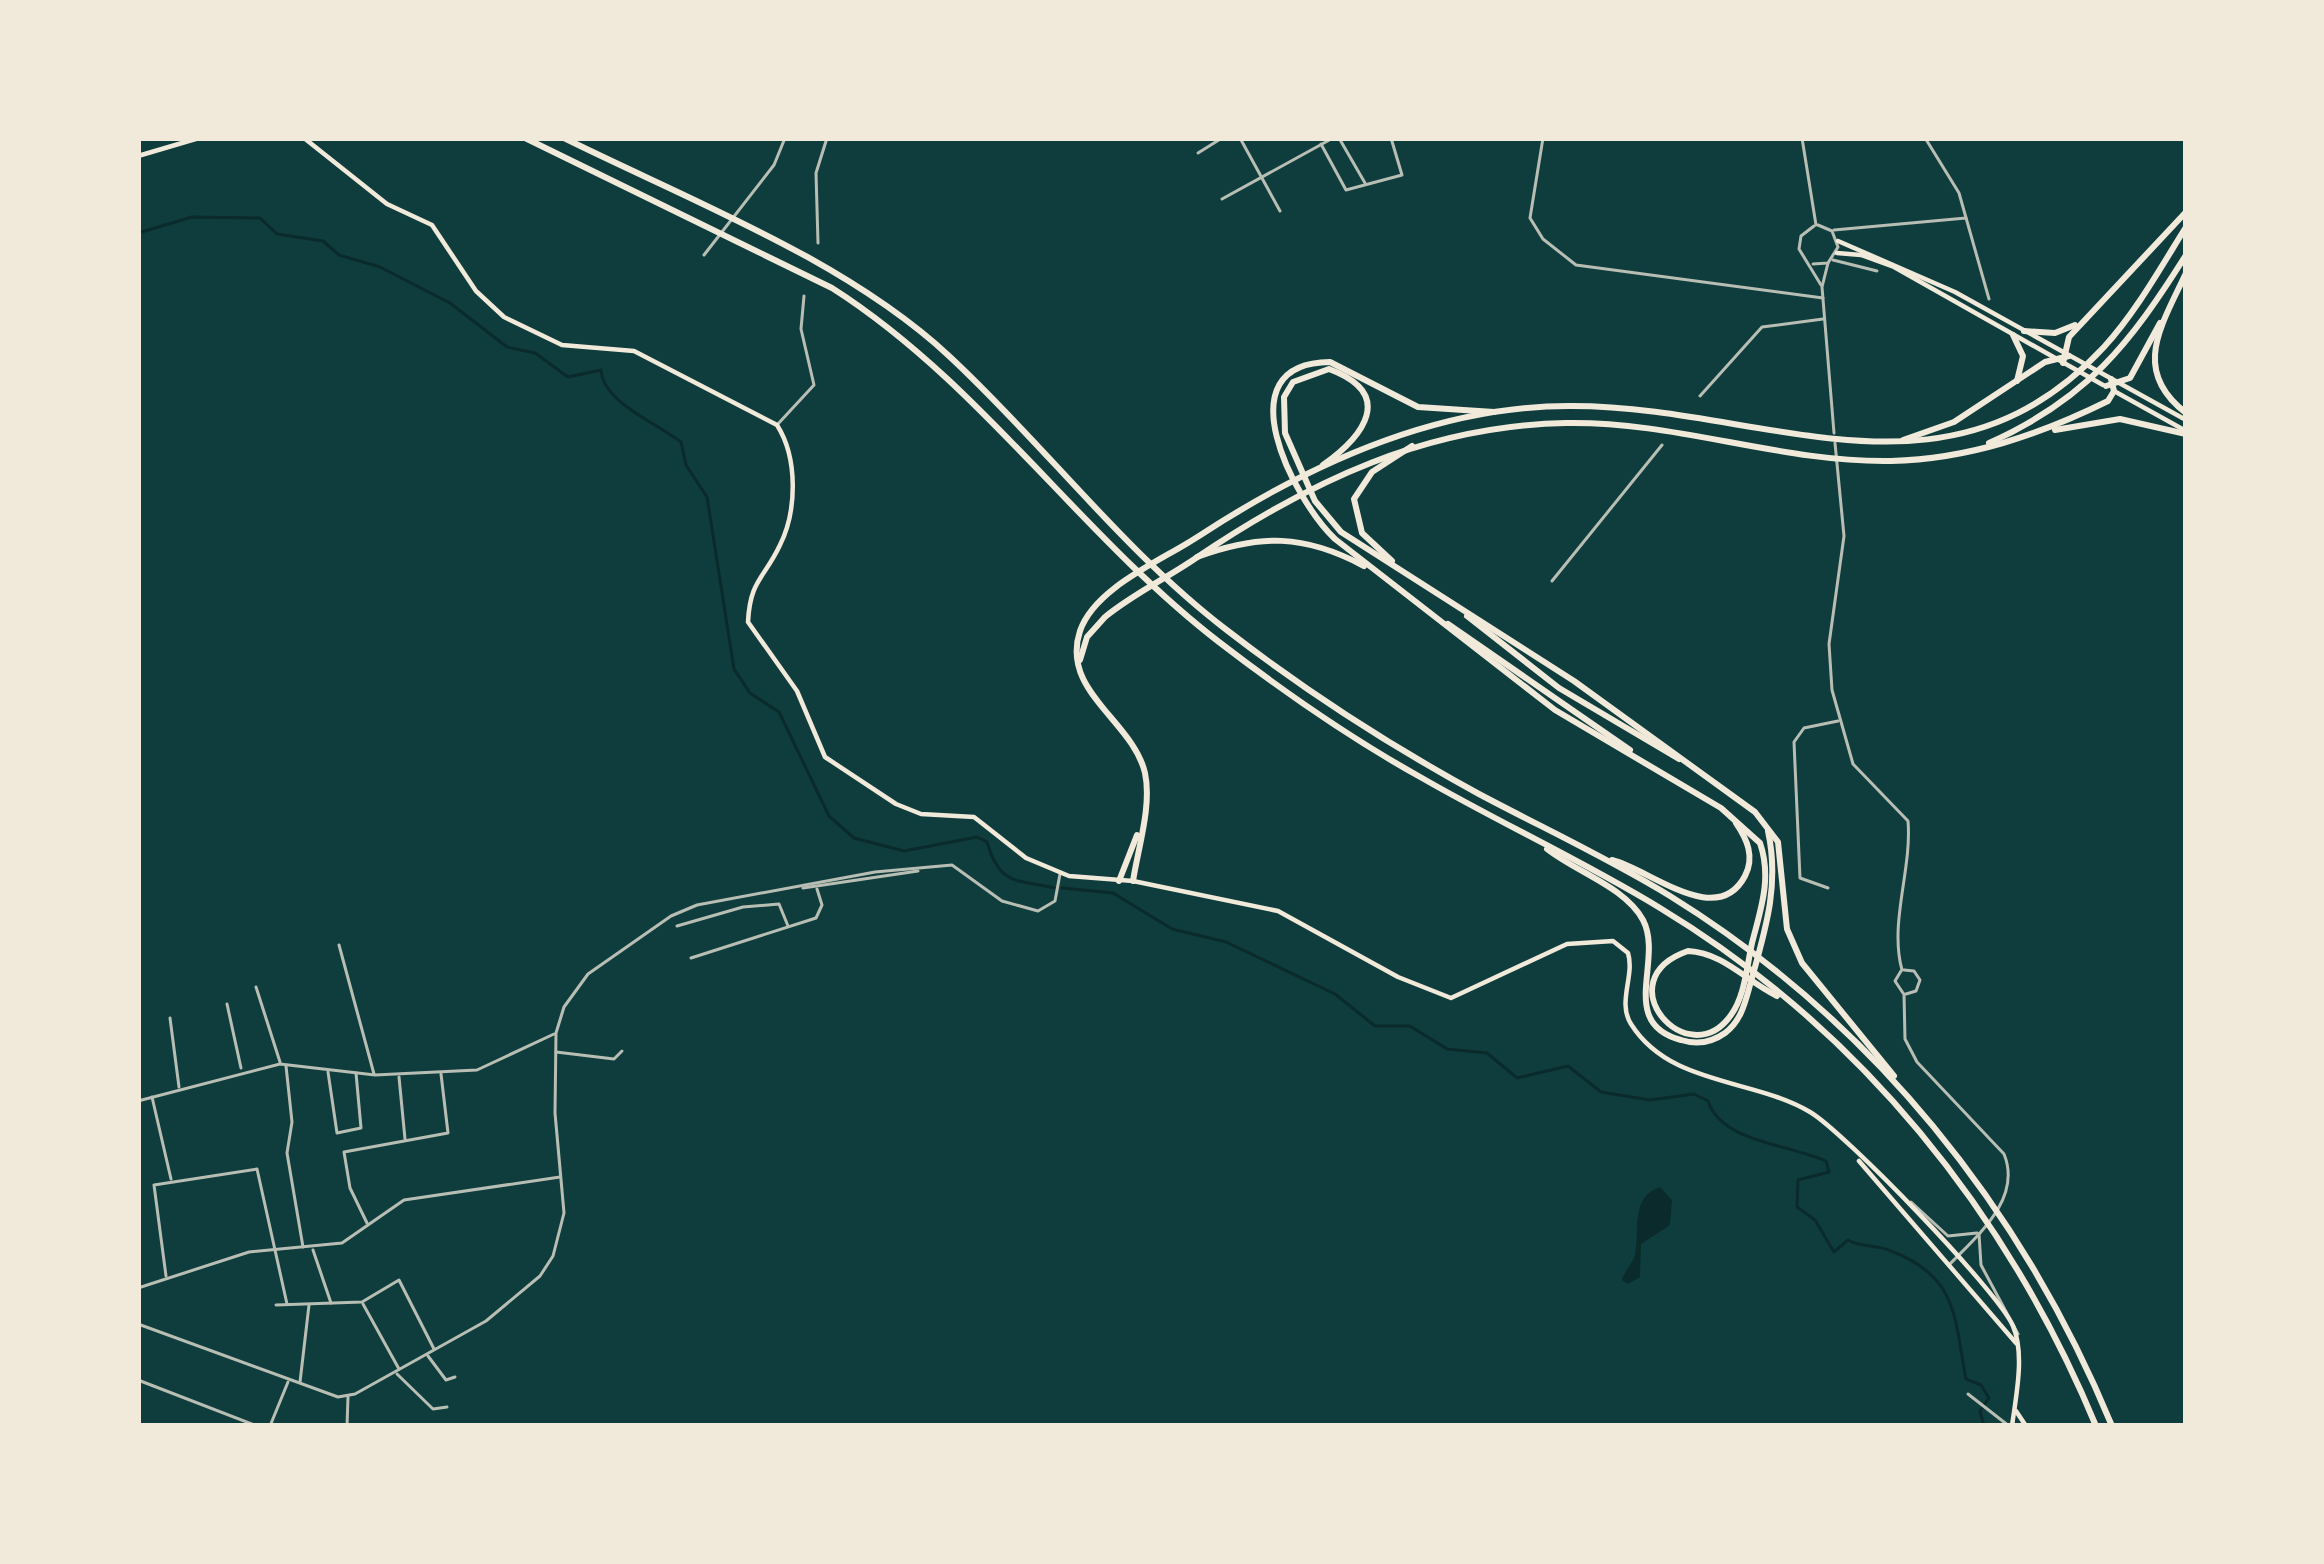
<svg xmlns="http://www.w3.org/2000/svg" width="2324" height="1564" font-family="Barlow,sans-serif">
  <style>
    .water { fill: #0a2a2b }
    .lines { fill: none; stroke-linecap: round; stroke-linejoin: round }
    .stream { stroke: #0a2a2b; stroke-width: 3 }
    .minor { stroke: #b8beb3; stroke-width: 3 }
    .tertiary { stroke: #b8beb3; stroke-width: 3 }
    .secondary { stroke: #f1e9da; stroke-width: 4.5 }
    .trunk { stroke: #f1e9da; stroke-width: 6 }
    .motorway { stroke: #f1e9da; stroke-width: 6 }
  </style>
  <rect width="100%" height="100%" fill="#0f3d3e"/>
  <path class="water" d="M1660 1187 1672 1200 1670 1225 1641 1244 1640 1277 1628 1284 1622 1280C1625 1270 1633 1263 1635 1255 1640 1229 1630 1197 1660 1187Z"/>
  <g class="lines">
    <g class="stream">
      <path d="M138 233 192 217 260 218 277 234 323 241 339 255 380 267 450 303 507 347 535 353 568 377 601 370C603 402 655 422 681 442L686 465 707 497 734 669 750 693 779 712 829 816 854 838 904 851 977 837 987 842C1000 887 1018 879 1054 888"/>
      <path d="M1062 888 1113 893 1172 929 1226 942 1335 994 1375 1026H1410L1447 1049 1487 1053 1517 1078 1568 1066 1601 1092 1650 1100 1694 1094 1708 1101C1721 1142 1788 1144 1826 1161L1829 1172 1798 1180 1797 1207 1815 1220 1834 1252 1848 1240C1861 1248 1876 1244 1891 1251 1959 1277 1954 1318 1966 1379L1981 1385 1989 1398 1980 1411 1984 1426"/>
    </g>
    <g class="minor">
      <path d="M1240 138 1280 211"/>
      <path d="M1339 138 1365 183"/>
      <path d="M1543 138 1530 218 1543 239 1576 265 1823 298"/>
      <path d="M1927 141 1959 193 1989 299"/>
      <path d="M1321 144 1346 190 1402 175 1391 138"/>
      <path d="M1198 153 1222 138"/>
      <path d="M1222 199 1333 138"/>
      <path d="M1834 230 1966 218"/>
      <path d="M704 255 774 165 785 138"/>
      <path d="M1833 260 1877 271"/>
      <path d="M1700 396 1762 327 1823 319"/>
      <path d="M1552 581 1662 445"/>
      <path d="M1828 888 1800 878 1794 742 1804 728 1838 721"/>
      <path d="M677 926 743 907 779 904 788 926"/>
      <path d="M339 945 374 1074"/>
      <path d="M691 958 816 918 822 905 817 889"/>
      <path d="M256 987 280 1062"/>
      <path d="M227 1004 241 1068"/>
      <path d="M170 1018 179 1087"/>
      <path d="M556 1052 614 1059 622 1051"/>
      <path d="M286 1066 292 1122 287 1153 303 1247"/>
      <path d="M328 1072 337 1133 361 1128 356 1073"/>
      <path d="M399 1077 405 1139"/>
      <path d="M152 1097 171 1179"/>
      <path d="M138 1101 280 1064 375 1075 477 1070 554 1034"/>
      <path d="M367 1223 350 1188 344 1152 448 1133 441 1074"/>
      <path d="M313 1250 331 1303"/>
      <path d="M166 1276 154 1185 257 1169 287 1304"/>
      <path d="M138 1288 249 1252 342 1243 404 1200 560 1177"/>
      <path d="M363 1304 399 1369"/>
      <path d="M276 1305 362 1302 399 1280 434 1349"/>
      <path d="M428 1356 446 1380 455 1377"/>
      <path d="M397 1374 433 1409 447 1407"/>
      <path d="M138 1380 257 1426"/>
      <path d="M300 1382 309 1305"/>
      <path d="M1968 1394 2009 1426"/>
      <path d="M270 1426 288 1382"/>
      <path d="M347 1426 348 1397"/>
    </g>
    <g class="tertiary">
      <path d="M1802 138 1816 225"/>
      <path d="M1814 226 1801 236 1799 249 1821 285"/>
      <path d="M818 243 816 173 827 138"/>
      <path d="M1828 263 1822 287 1834 433"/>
      <path d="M1813 264 1828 263 1838 247 1832 231 1818 225"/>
      <path d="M777 425 814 385 801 329 804 296"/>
      <path d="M1835 443 1844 536 1829 644 1832 690 1853 764 1908 821C1912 870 1889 923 1902 970"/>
      <path d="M803 888 918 871"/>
      <path d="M1904 970 1914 971 1920 980 1916 991 1906 994"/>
      <path d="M1901 971 1895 981 1903 993"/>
      <path d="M1904 994 1905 1039 1917 1062 2004 1154C2022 1198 1979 1234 1950 1264"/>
      <path d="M1911 1202 1948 1236 1977 1233"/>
      <path d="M1979 1234 1981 1265 2018 1334"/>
      <path d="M138 1324 338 1397 355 1394 486 1321 540 1276 553 1256 564 1213 555 1113 556 1033 564 1007 588 974 671 916 697 905 875 872 952 865 1002 901 1038 911 1055 901 1060 874"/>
    </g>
    <g class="secondary">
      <path d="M304 138 387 204 432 225 476 291 504 317 562 345 634 351 777 425C798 458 797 511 780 545 764 579 750 580 748 622L797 691 825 757 896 804 921 814 974 817 1026 858 1069 876 1133 881 1278 911 1398 977 1451 998 1567 944 1613 941 1628 953C1635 976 1617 1002 1631 1024 1670 1086 1753 1078 1810 1112 1844 1132 1998 1291 2013 1326 2025 1354 2016 1396 2012 1426"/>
      <path d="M138 156 199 138"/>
      <path d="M1838 241 1955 292 2186 420"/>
      <path d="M1837 253 1861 255 1894 267 2103 385"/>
      <path d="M2114 391 2186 431"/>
      <path d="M1859 1161 2016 1343"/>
      <path d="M2016 1411 2026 1426"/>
    </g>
    <g class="trunk">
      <path d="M2186 273C2162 325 2130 370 2186 413"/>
      <path d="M2024 331 2055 333 2075 325"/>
      <path d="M2013 335 2023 356 2017 381"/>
      <path d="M2063 363 2069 337 2186 212"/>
      <path d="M2106 386 2130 378 2160 323"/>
      <path d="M2055 430 2120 419 2186 434"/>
      <path d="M1903 440 1954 422 2045 362 2069 356"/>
      <path d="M1989 443C2087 399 2130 344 2186 255"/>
      <path d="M1080 660 1087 637 1105 617C1133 594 1167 578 1196 558 1310 481 1426 426 1566 423 1676 421 1782 463 1891 461 1969 459 2039 435 2108 401L2114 391 2111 379"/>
      <path d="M1119 881 1137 835"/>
      <path d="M1133 881C1138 848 1152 806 1145 773 1133 721 1060 691 1080 631 1095 587 1163 560 1199 536 1309 464 1438 405 1572 406 1765 406 1946 517 2104 347 2136 312 2161 267 2186 227"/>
    </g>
    <g class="motorway">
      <path d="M525 138 832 288C981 383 1079 534 1219 642 1284 692 1350 738 1422 778 1500 823 1583 861 1660 908 1860 1029 2007 1212 2096 1426"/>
      <path d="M564 138C689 200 846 260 949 356 1045 445 1123 551 1228 631 1307 692 1391 746 1479 794 1543 828 1608 858 1670 896 1872 1021 2022 1208 2112 1426"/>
      <path d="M1494 412 1418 407 1330 362C1222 363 1294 500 1335 539L1555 710 1721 808 1760 843C1772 878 1761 908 1752 943 1747 965 1745 996 1731 1015 1688 1076 1604 980 1688 951 1724 953 1746 981 1777 996"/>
      <path d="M1323 465C1364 436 1396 394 1329 369L1293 382 1284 397 1285 433 1315 501 1341 532 1574 681 1755 812 1778 842 1787 929 1802 963 1894 1076"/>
      <path d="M1197 557C1260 534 1304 534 1364 566"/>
      <path d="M1392 561 1362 533 1354 499 1372 472 1412 446"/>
      <path d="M1467 616 1559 688 1679 759"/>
      <path d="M1448 624 1630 750"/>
      <path d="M1547 849C1576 872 1625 887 1643 920 1664 960 1617 1023 1681 1040 1697 1045 1711 1043 1725 1033 1741 1021 1745 1003 1750 985 1765 931 1780 886 1768 831"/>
      <path d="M1612 860C1651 870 1717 929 1745 876 1755 857 1747 839 1736 823"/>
    </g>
  </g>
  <rect width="2324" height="1564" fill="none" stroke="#f1e9da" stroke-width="282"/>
</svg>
